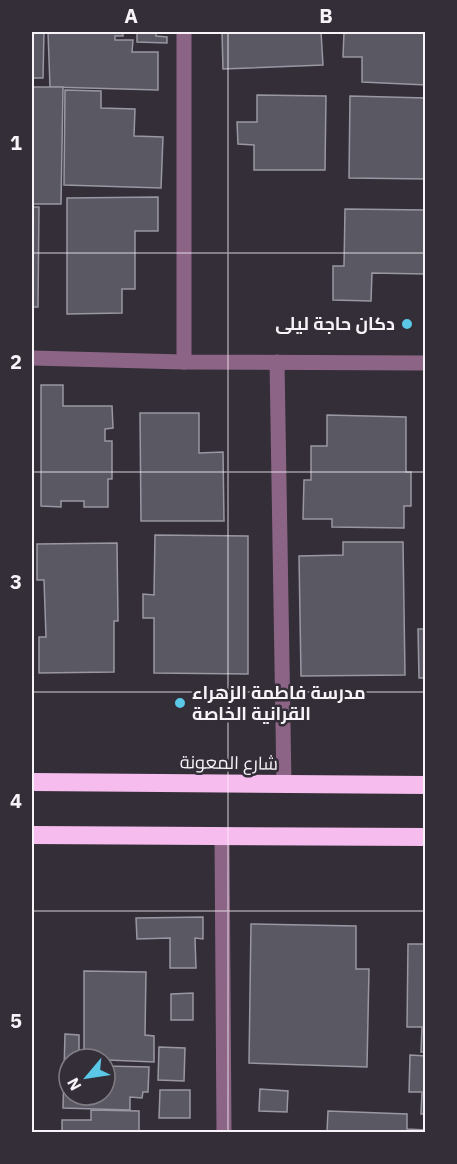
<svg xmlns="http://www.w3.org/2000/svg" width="457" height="1164" font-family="'IBM Plex Sans',Cairo,sans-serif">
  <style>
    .building { fill: #5a5862; stroke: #9997a3; stroke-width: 1.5 }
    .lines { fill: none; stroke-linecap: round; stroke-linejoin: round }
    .street { stroke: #8c6586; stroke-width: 15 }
    .highway { stroke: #f6bced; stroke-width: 18 }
    .grid { fill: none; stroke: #f7f3f9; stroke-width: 1.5; stroke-opacity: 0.55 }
    .poi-dot { fill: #5ac8e6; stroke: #332e37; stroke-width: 2 }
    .labels { text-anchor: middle; stroke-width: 5; stroke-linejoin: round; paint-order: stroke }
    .poi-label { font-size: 18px; font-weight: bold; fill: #f7f3f9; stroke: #332e37; text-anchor: end }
    .street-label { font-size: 18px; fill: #f7f3f9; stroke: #332e37 }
    .neatline { fill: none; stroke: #f7f3f9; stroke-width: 2 }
    .grid-label { font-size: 20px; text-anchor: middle; font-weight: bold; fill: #f7f3f9 }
  </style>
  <rect width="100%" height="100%" fill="#332e37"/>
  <g class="building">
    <path d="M32 32H44L43 78H32Z"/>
    <path d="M48 32H123V36H115V40H133L132 52H158V90L50 87Z"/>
    <path d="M137 32H156V36L167 37V43L137 42Z"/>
    <path d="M222 32H321L323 65 223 69Z"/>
    <path d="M344 32H426V85L362 82V57H343Z"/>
    <path d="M32 87H63L61 204H32Z"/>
    <path d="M65 90 101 91V108L135 109 134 136 163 137 161 188 64 185Z"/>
    <path d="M257 95 326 96 325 170H254V145L238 144 237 122H257Z"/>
    <path d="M350 96 426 98V179L349 178Z"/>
    <path d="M158 197V231H135V289H122V313L67 314V198Z"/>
    <path d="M32 207H39L38 307H32Z"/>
    <path d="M345 209 426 210V274L372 273 371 301 333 300V266H344Z"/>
    <path d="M41 385H63V406H112L113 428 105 429V441H112V479H108V507H84V501H61V507L41 506Z"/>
    <path d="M140 413H199V453L223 452 224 521H141Z"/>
    <path d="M327 415 406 417V472H411V506H404V528L332 527V519H303L304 480H311V446H327Z"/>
    <path d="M155 535 248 536V674L154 673V618H143V594L154 595Z"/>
    <path d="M343 542H403L405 675 301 676 299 556 343 555Z"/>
    <path d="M117 543 118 621H114V672L39 673V637H46L44 580H37V544Z"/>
    <path d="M418 629H426V678H419Z"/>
    <path d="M203 917V939L195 938 196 968H170V938L137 939 136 918Z"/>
    <path d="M251 924 356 926V969H369L367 1067 249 1063Z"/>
    <path d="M408 944H426V1052H421L422 1027H407Z"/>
    <path d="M84 971 146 972 145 1035 154 1036V1062L84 1059Z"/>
    <path d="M193 993V1020H171V994Z"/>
    <path d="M65 1034 79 1035V1059H69V1095H105V1066L149 1067 148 1092H143L142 1098 130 1097V1110L63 1108Z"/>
    <path d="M159 1047 185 1048 184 1081 158 1080Z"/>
    <path d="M410 1055 426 1056V1114H421L422 1092H409Z"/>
    <path d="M260 1089 288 1091 287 1112 259 1111Z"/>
    <path d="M160 1090H190V1118H159Z"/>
    <path d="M91 1110 139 1111V1132H62V1120H91Z"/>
    <path d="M328 1111 407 1114V1129L426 1130V1132H327Z"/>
  </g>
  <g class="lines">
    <g class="street">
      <path d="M184 32V362"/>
      <path d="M32 358 184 362 426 363"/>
      <path d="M277 362 284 784"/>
      <path d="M222 836 224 1132"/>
    </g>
    <g class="highway">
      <path d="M32 782 426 785"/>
      <path d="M32 835 426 837"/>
    </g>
  </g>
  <path class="grid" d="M228 32V1132M32 253H426M32 472H426M32 692H426M32 911H426"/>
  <g class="poi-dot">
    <circle cx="407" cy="324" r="6"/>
    <circle cx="180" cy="703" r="6"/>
  </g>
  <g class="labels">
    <g class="poi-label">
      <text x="395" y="330">دكان حاجة ليلى</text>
      <text x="192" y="699" text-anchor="start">مدرسة فاطمة الزهراء<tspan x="192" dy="21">القرانية الخاصة</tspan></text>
    </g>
    <g class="street-label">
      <text transform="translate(229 763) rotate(1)" y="6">شارع المعونة</text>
    </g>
  </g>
  <rect width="457" height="1164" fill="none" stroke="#332e37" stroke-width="66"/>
  <g transform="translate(87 1077) rotate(241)"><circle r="28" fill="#332e37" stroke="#817d85" stroke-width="1.5"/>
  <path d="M0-4.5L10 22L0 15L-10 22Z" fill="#5ac8e6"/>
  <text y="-9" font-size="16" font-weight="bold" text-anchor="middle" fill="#f7f3f9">N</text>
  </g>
  <rect x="33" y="33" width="391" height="1098" class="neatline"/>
  <g class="grid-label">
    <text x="131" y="23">A</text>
    <text x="326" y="23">B</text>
    <text x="16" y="150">1</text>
    <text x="16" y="369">2</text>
    <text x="16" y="589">3</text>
    <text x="16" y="808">4</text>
    <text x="16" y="1028">5</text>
  </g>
</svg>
